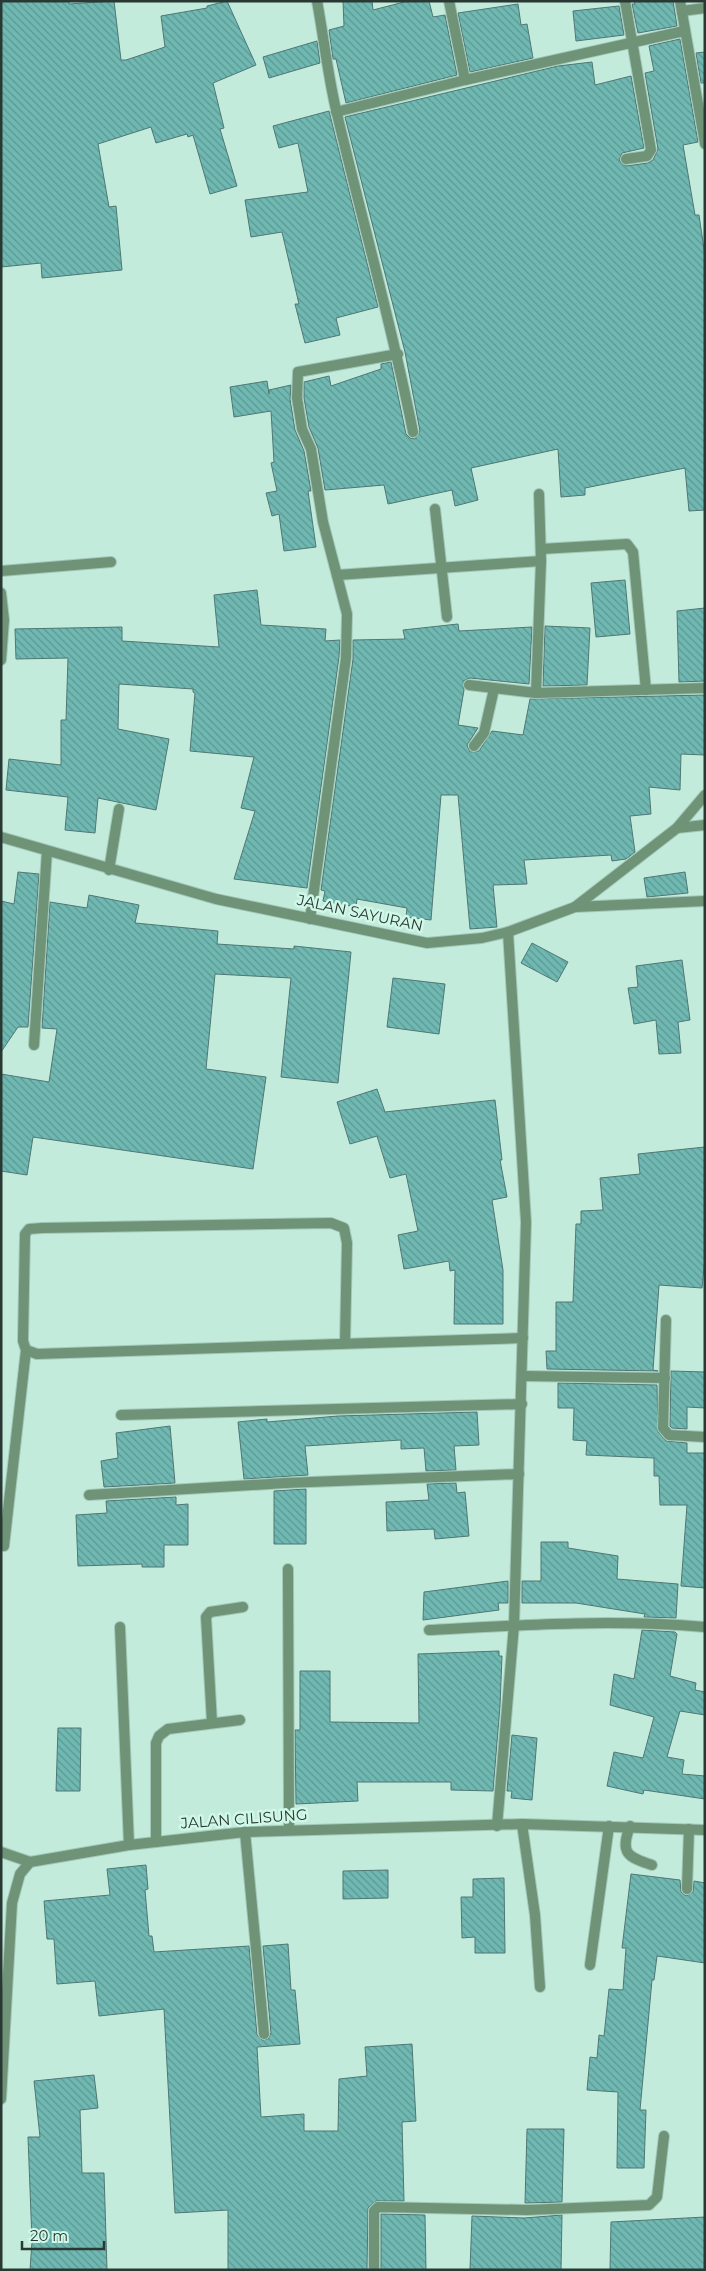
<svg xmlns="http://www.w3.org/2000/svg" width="706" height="2271" font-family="Montserrat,sans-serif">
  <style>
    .building { fill: url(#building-back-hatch); stroke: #4f7774 }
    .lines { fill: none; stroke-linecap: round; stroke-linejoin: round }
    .service-casing { stroke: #a4c7ba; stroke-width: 12 }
    .minor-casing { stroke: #a4c7ba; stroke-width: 12 }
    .tertiary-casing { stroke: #a4c7ba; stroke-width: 12 }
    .service { stroke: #6e9376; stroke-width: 10 }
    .minor { stroke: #6e9376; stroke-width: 10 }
    .tertiary { stroke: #6e9376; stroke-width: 10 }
    .labels { text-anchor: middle; stroke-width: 5; stroke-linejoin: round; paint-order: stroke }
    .street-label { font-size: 15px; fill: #293832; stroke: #d0f8e9 }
  </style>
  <defs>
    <pattern id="building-back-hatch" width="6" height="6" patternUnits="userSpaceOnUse" patternTransform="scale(1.25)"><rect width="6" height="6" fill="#70b9b3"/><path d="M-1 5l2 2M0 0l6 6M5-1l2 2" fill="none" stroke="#5c9792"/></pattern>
  </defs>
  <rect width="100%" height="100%" fill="#c3ebdc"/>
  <g class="building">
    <path d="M1 1H69V4L114 1 121 60H126L165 47 161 16 207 8V6L227 1 256 65 213 83 224 128 220 129 237 186 210 194 193 135 188 137 187 134 156 143 151 127 98 144 109 207 116 206 122 270 42 278 41 263 1 267Z"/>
    <path d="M343 1H372L373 10 408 1H429L433 17 445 15 457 75 346 103 336 59H333L329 30 344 26Z"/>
    <path d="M634 1H673L677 26 638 33 632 4H635Z"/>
    <path d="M518 4 521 25 527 24 533 58 470 72 458 13Z"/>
    <path d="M619 6 624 35 576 41 573 11Z"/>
    <path d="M680 39 698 142 683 145 695 215H699L705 256V510L689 511 685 468 585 488V495L561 497 558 449 471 468 478 500 455 506 452 490 388 504 384 485 325 490 318 448 309 427 304 398V382L329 376 331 386 381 369V364L391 362 406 434 410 438 415 439 420 431 405 352 345 117 558 66 592 62 595 85 631 76 644 148 622 153 619 160 626 166 648 163 653 160 658 149 645 73 654 71 649 46Z"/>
    <path d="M317 41 320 63 269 78 263 57Z"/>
    <path d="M705 52V83H701L696 53Z"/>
    <path d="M329 111 378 307 336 318 340 335 305 343 295 304H299L282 232 251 237 245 200 308 192 298 143 279 148 273 126Z"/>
    <path d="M267 381 269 394V390L291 385 290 399 295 430 304 451 311 491H308L316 547 284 551 279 514 272 516 266 493 277 491 271 463 274 462 271 411 234 417 230 387Z"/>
    <path d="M625 580 630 634 596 637 591 583Z"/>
    <path d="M257 590 261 625 326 629 325 641 340 640 339 657 307 888 234 879 255 811 241 808 254 757 190 751 195 693 193 692V689L119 684 118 729 169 739 156 810 98 798 95 833 65 830 68 797 6 790 9 759 61 765V720H66L68 658 16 659 15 629 122 627V641L219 647 214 595Z"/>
    <path d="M705 608V681L679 682 677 611Z"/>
    <path d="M458 624 459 631 532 627 529 684 470 678 463 681 464 690 458 725 478 728 467 745 470 752 479 751 492 731 523 735 530 699 705 695V755L681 754 680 790 649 787 651 814 630 816 635 852 626 859 612 861 611 855 524 860 527 884 493 885 497 927 470 929 458 795H441L431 920 406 917 407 908 357 899 356 907 323 901 325 891 321 890 353 659V640L405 639 403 630Z"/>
    <path d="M545 626 590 628 587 685 543 686Z"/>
    <path d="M18 872 39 874 28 1027H18L1 1052V901L14 904Z"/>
    <path d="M685 872 688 893 647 897 644 878Z"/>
    <path d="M89 895 139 905 135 923 218 931 217 944 294 949V946L351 952 338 1083 281 1077 291 978 215 974 206 1069 266 1077 253 1169 33 1137 27 1175 1 1171V1074L49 1082 57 1029 42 1028 50 902 87 908Z"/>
    <path d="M532 943 568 962 557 982 521 963Z"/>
    <path d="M682 960 690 1020 678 1022 681 1053 659 1054 656 1020 634 1024 628 988 638 987 636 966Z"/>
    <path d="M393 978 445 984 439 1034 387 1027Z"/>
    <path d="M377 1089 385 1112 495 1100 502 1160H500L507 1197 492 1200 503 1270V1324H454L455 1270 450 1271 449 1261 404 1269 398 1235 418 1231 406 1174 390 1178 377 1136 350 1144 337 1102Z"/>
    <path d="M705 1147V1258L702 1288 659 1285 653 1370 658 1371 547 1369 546 1351H556V1302H573L576 1224H581V1211L603 1210 600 1178 640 1174 638 1154Z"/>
    <path d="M671 1371 705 1372V1408L687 1407V1429L672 1428 670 1426Z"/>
    <path d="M558 1383 657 1385 658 1432 666 1441 687 1443V1453H705V1588L681 1586 687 1505H660L659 1476H654V1458L586 1455 587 1441 573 1440 574 1408H558Z"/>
    <path d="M477 1412 479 1445 454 1446 456 1470 426 1471 424 1448 401 1449V1440L305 1446 308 1475 244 1479 238 1422 267 1419V1422L338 1416Z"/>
    <path d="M170 1426 175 1483 104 1487 101 1461 118 1458 116 1433Z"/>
    <path d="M456 1483 457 1493 465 1492 469 1536 435 1539 434 1529 387 1531 386 1502 429 1500 427 1484Z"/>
    <path d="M306 1489V1544H274V1491Z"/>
    <path d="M176 1497V1505L188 1504V1545H164V1567H142V1564L78 1566 76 1515 107 1513 106 1501Z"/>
    <path d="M541 1542H568V1548L618 1556 617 1579 678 1584 676 1618 644 1617 645 1614 576 1603H522V1581H541Z"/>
    <path d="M508 1581V1603H498L499 1610 423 1620 424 1592Z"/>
    <path d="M642 1630 675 1632 677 1634 670 1676 696 1683 695 1690 705 1692V1715L680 1711 667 1757 684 1760 682 1774 705 1776V1799L644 1790 643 1794 607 1786 614 1752 643 1758 654 1717 610 1705 614 1674 634 1679Z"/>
    <path d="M499 1651V1656H502L500 1706 493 1791 451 1790V1782H357L358 1801 296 1804 295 1730H300V1671H330V1722L419 1723 418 1654Z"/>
    <path d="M58 1728H81L80 1791H56Z"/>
    <path d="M512 1735 537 1738 532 1800 511 1798 512 1791H507Z"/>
    <path d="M146 1865 148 1889 145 1890 149 1936H152L154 1952 249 1946 257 2035 262 2040 268 2039 271 2033 263 1946 288 1944 291 1990H295L300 2044 257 2047 261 2117 304 2114V2131H338L339 2079 367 2076 365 2047 412 2044 416 2121 402 2122 404 2201H376L368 2208 367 2270H228V2210L175 2213 164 2009 99 2016 95 1981 57 1984 54 1939H47L44 1901 110 1895 107 1869Z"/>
    <path d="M388 1870V1898L343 1899V1871Z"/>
    <path d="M631 1874 680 1880 681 1892 686 1896 693 1892 694 1881 705 1883V1963L657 1956 654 1980H652L640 2110H646L644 2168H617L618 2092 587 2090 590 2057 597 2058 599 2035 604 2036 609 1989 623 1990 626 1948H622Z"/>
    <path d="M504 1878 505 1953H475V1937L462 1938 461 1897H473V1879Z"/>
    <path d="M94 2075 98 2108 80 2110 82 2173H104L107 2270H30L32 2241 28 2137H40L34 2081Z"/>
    <path d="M527 2129H564L562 2202 525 2203Z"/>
    <path d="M381 2214 425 2215 426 2270H381Z"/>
    <path d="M562 2215 561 2270 470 2269 472 2216 524 2218Z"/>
    <path d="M705 2217V2270H610L611 2222Z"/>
  </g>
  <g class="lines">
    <defs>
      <g id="service">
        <path d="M109 870 119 809"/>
        <path d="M34 1045 47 851"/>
        <path d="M522 1824 535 1915 540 1987"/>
        <path d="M630 1826C620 1853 627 1857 652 1865"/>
        <path d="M245 1832 264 2034"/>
        <path d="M687 1889 689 1829"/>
        <path d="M590 1965 609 1826"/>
      </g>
      <g id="minor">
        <path d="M317 1C324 39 328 77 337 114 362 220 392 325 413 432"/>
        <path d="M449 1 465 80"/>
        <path d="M625 1 651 150 647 156 626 159"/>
        <path d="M680 1 705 144"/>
        <path d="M682 11 705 8"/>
        <path d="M336 112 465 80 684 31"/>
        <path d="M539 494 541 561 536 693 705 688"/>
        <path d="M435 509 447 617"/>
        <path d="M541 549 627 544 633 552 646 690"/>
        <path d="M1 571 111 562"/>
        <path d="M337 575 541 561"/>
        <path d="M1 593 4 620 1 660"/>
        <path d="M469 685 536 693"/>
        <path d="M474 746 484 733 494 689"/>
        <path d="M677 828 705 825"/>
        <path d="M575 907 705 901"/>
        <path d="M310 919 346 658 347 614 323 522 311 449 302 429 297 398 298 372 398 354"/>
        <path d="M666 1320 663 1428 669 1435 705 1437"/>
        <path d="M345 1344 347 1243 344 1228 331 1223 42 1228 29 1229 25 1234 23 1341 26 1350 37 1354 523 1338"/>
        <path d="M522 1376 665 1378"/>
        <path d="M121 1415 522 1404"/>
        <path d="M89 1495 285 1483 519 1474"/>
        <path d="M4 1546 26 1350"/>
        <path d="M288 1569 289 1830"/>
        <path d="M120 1627 129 1845"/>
        <path d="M429 1630C520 1625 614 1619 705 1627"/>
        <path d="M212 1723 206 1617 210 1612 243 1607"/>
        <path d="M497 1826 514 1625 526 1222 508 932"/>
        <path d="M156 1842V1743L159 1736 168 1729 240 1720"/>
        <path d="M1 1852 30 1862"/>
        <path d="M1 2099 12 1903 20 1874 30 1862 129 1845 245 1832 522 1824 705 1830"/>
        <path d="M374 2270V2211L378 2207 527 2210 649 2205 657 2197 664 2136"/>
      </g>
      <path id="tertiary" d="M1 837 216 899 427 943 482 938 508 932 575 907 677 828 705 795"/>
    </defs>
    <use href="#service" class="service-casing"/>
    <use href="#minor" class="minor-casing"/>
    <use href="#tertiary" class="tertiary-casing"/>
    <use href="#service" class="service"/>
    <use href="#minor" class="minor"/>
    <use href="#tertiary" class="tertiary"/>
  </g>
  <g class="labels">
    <g class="street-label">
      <text transform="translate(360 913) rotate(12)" y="5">JALAN SAYURAN</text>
      <text transform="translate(244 1819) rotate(-4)" y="5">JALAN CILISUNG</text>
    </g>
  </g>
  <rect width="706" height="2271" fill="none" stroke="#293832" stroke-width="5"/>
  <path d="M22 2241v8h82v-8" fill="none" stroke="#293832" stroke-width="2.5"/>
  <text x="30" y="2241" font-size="15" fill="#293832" stroke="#d0f8e9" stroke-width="4" paint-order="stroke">20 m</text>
</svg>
